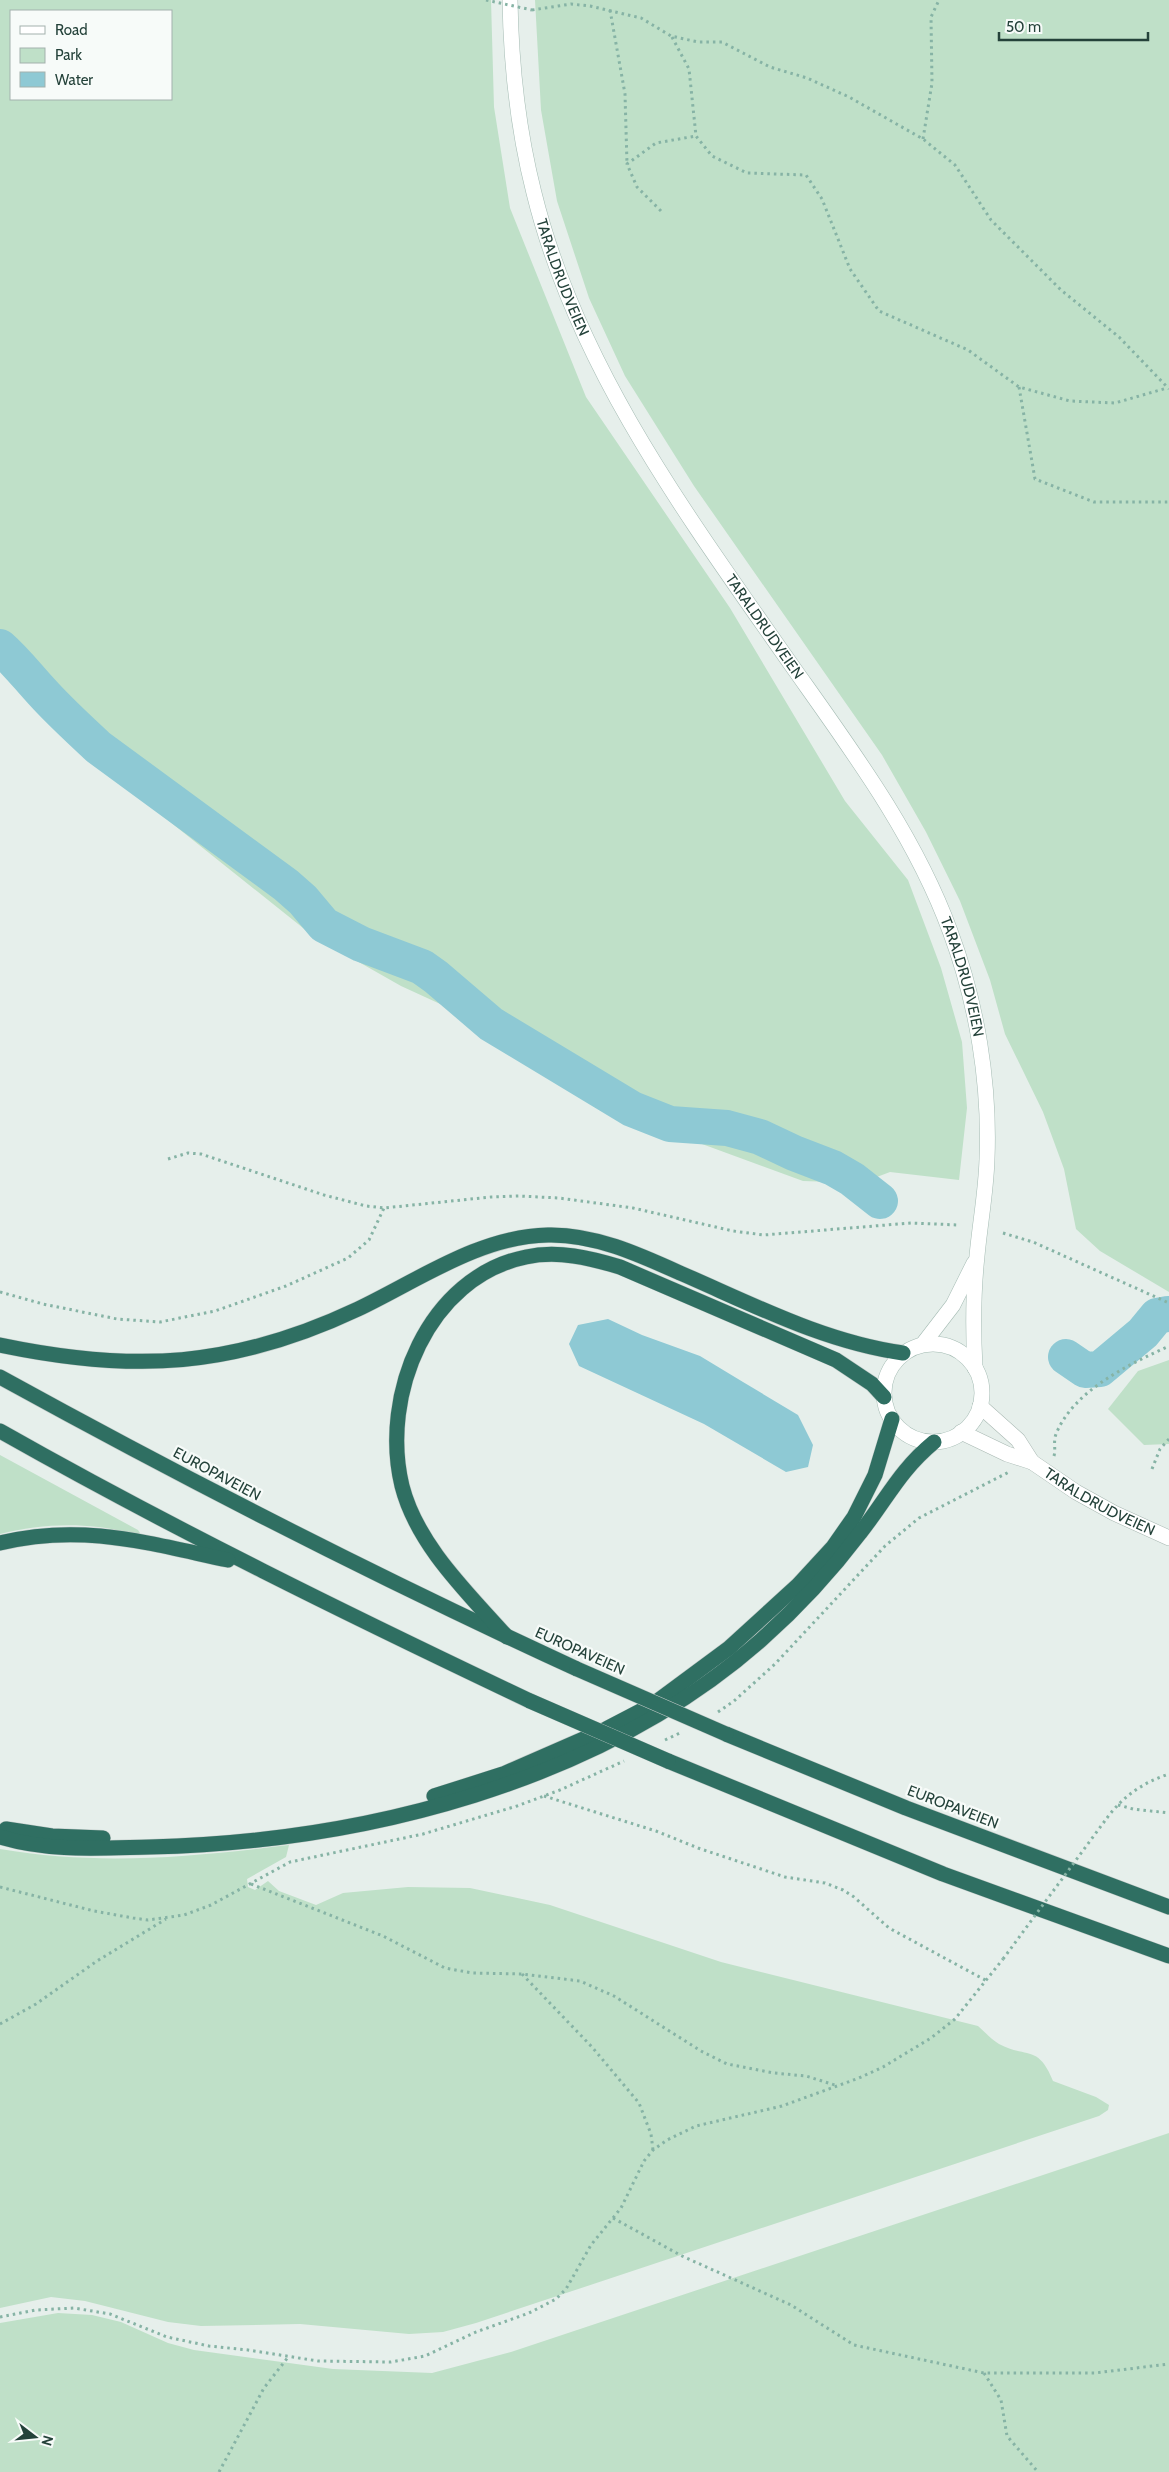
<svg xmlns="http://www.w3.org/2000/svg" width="1169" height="2472" font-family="Cabin,sans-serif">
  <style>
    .green { fill: #bfe0c8; fill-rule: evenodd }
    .water { fill: #8ec9d4 }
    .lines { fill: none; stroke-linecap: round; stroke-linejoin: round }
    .river { stroke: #8ec9d4; stroke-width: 36 }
    .minor-casing { stroke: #a8b8b2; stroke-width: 16 }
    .secondary-casing { stroke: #a4bbb3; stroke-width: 16 }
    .motorway-casing { stroke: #c2cac8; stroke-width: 16 }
    .path { stroke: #86b3a5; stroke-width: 3; stroke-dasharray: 2.5 4; stroke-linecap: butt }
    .minor { stroke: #fff; stroke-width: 15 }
    .secondary { stroke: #fff; stroke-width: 15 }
    .motorway { stroke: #2f6f62; stroke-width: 15 }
    .motorway-bridge-casing { stroke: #c2cac8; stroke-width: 16; stroke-linecap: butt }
    .path-bridge { stroke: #86b3a5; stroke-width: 3; stroke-dasharray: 2.5 4; stroke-linecap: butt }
    .motorway-bridge { stroke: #2f6f62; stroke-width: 15 }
    .labels { text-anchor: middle; stroke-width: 4.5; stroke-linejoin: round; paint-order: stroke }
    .street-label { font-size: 15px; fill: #24423a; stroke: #f7fbf9 }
  </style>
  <rect width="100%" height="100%" fill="#e6efeb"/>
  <g class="green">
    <path d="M0 0H491L494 107 510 208 586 397 730 608 845 801 908 880 941 968 962 1042 967 1108 959 1180 890 1172 861 1183 803 1181 653 1126 559 1078 462 1014 401 986 313 936 149 805 0 666ZM11 11H171V99H11Z"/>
    <path d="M535 0H1169V1292L1100 1251 1076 1229 1064 1169 1043 1112 1005 1034 990 980 960 901 926 832 882 755 694 486 625 376 589 298 557 201 541 110Z"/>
    <path d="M1169 1360V1444L1144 1445 1108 1409 1138 1371Z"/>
    <path d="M0 1455 138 1530 140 1533C128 1534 111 1528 98 1527 65 1523 32 1526 0 1534Z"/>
    <path d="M289 1845 286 1857 247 1879 248 1887 255 1890 268 1881 279 1891 316 1905 343 1893 408 1887 470 1888 550 1905 721 1962 978 2026C985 2032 992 2040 999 2044 1027 2059 1038 2044 1053 2081L1096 2097 1109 2105 1108 2110 1099 2116 476 2323 443 2332 409 2334 300 2324 201 2326 168 2322 85 2301 51 2297 0 2308V1849C99 1866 191 1857 289 1845Z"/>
    <path d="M1169 2133V2472H0V2323L58 2313 92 2315 121 2322 168 2343 194 2350 333 2369 432 2373 511 2352Z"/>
  </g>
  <path class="water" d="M608 1319 642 1335 700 1356 743 1382 798 1415 813 1445 808 1467 786 1472 704 1424 579 1366 569 1344 578 1325Z"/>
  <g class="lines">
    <g class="river">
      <path d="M0 647C16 661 28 677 42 692 60 712 79 729 98 747L286 885 303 900 324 925 361 944 422 967 436 977 491 1024 632 1109 670 1124 727 1128 760 1137 794 1153 833 1168 852 1179 880 1201"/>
      <path d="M1066 1357 1085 1370 1100 1369 1143 1333 1157 1316 1168 1314"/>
    </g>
    <defs>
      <g id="minor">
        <path d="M980 1406 1018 1440 1032 1462"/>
        <path id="s1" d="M961 1432 1007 1454 1032 1462 1076 1492 1114 1513 1169 1538"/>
      </g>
      <g id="secondary">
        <path id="s2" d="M510 0C511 65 518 130 534 193 577 368 688 517 790 663 850 748 914 833 950 931 977 1003 990 1083 987 1159 986 1192 980 1223 977 1256 973 1293 973 1331 975 1368"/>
        <path d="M923 1344 953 1305 974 1263"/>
        <circle cx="933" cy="1393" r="49"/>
      </g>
      <g id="motorway">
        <path d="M0 1345C134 1373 233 1368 358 1309 417 1281 480 1236 548 1235 594 1234 638 1254 680 1273 752 1304 824 1342 903 1353"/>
        <path d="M0 1377C189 1481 381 1579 577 1669"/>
        <path d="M0 1431C173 1529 351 1616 530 1701"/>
        <path d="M0 1543C82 1523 147 1543 228 1560"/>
        <path d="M507 1637C468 1593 417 1545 402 1486 380 1395 428 1277 526 1257 558 1250 590 1258 620 1267L836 1360 872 1384 884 1397"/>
        <path d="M726 1734 906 1808 1169 1907"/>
        <path d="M668 1761 943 1874 1169 1956"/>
        <path d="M434 1796 503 1774 606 1729 652 1705 729 1648 798 1585 833 1547 854 1517 875 1475 892 1419"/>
        <path d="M6 1829 52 1836 103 1838"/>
        <path d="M0 1837C49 1852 100 1848 150 1847 362 1842 599 1783 761 1640 796 1609 832 1570 860 1533 887 1499 899 1471 934 1442"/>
      </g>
    </defs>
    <use href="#minor" class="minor-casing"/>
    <use href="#secondary" class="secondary-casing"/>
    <use href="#motorway" class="motorway-casing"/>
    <g class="path">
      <path d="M532 10 571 4 590 6 641 18 671 36 698 42H722L770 67 807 78 849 97 923 139 955 165 991 220 1061 290 1119 337 1169 389"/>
      <path d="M610 10 625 94 627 164"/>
      <path d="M672 37 689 69 696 136 712 156 747 173 806 175 822 199 850 269 879 311 968 350 1019 387 1070 401 1115 403 1167 388"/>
      <path d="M923 139 932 83 931 17 939 0"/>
      <path d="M661 211 637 187 627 164 656 143 696 136"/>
      <path d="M1019 387 1035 479 1094 502H1169"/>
      <path d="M168 1159 188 1153 201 1154 324 1195 366 1206 384 1208 491 1197 519 1196 559 1198 633 1208 733 1231 764 1235 911 1223 958 1225"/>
      <path d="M1003 1233 1033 1242 1169 1303"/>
      <path d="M0 1292 43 1304 117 1319 160 1322 215 1311 286 1286 348 1258 369 1240 384 1208"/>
      <path d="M1054 1456C1056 1449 1053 1442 1056 1434 1074 1390 1128 1365 1169 1346"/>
      <path d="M1152 1469 1160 1449 1169 1439"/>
      <path d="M718 1712 734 1701 775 1664 885 1546 919 1518 1009 1472"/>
      <path d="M665 1740 680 1733"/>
      <path d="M544 1796 656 1831 698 1848 785 1877 825 1883 843 1890 854 1897 889 1928 987 1981"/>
      <path d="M1118 1805 1133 1809 1169 1813"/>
      <path d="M1107 1818C1123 1796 1144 1782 1169 1774"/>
      <path d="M251 1884 383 1936 445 1968 472 1973 522 1974 580 1981 614 1996 701 2051 727 2064 774 2073 806 2076 838 2086"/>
      <path d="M0 1887 94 1911 133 1918 148 1920 184 1915 211 1905 290 1862 423 1834 517 1806 560 1790 624 1761"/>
      <path d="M522 1974 592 2047 639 2103 651 2134 653 2150"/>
      <path d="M0 2024 36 2004 97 1961 166 1919"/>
      <path d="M613 2218 682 2256 791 2305 854 2345 984 2373H1095L1169 2364"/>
      <path d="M0 2317 36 2310 74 2308 110 2314 167 2337 209 2346 248 2350 318 2361 391 2362 425 2356 476 2332 529 2313 556 2299 566 2289 591 2245 621 2208 644 2161 653 2150 667 2140 696 2126 782 2106 859 2078 883 2067 931 2038 955 2019 1003 1959"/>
      <path d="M984 2373 1001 2400 1007 2436 1038 2472"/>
      <path d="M219 2472 264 2388 289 2356"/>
    </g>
    <use href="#minor" class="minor"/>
    <use href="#secondary" class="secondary"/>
    <use href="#motorway" class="motorway"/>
    <defs>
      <g id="motorway-bridge">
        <path d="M577 1669 726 1734"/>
        <path d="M530 1701 668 1761"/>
      </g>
    </defs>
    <use href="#motorway-bridge" class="motorway-bridge-casing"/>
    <g class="path-bridge">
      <path d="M486 0 532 10"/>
      <path d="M1003 1959 1107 1818"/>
    </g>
    <use href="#motorway-bridge" class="motorway-bridge"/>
  </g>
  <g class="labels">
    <g class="street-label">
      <text dy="5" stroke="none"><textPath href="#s2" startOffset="284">TARALDRUDVEIEN</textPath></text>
      <text dy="5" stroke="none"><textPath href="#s2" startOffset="689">TARALDRUDVEIEN</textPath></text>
      <text dy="5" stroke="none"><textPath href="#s2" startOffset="1094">TARALDRUDVEIEN</textPath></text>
      <text transform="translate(217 1474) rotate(28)" y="5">EUROPAVEIEN</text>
      <text dy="5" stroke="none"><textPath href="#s1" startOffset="156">TARALDRUDVEIEN</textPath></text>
      <text transform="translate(580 1651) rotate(24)" y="5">EUROPAVEIEN</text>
      <text transform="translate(953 1807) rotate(21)" y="5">EUROPAVEIEN</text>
    </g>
  </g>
  <rect x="10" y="10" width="162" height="90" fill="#f7fbf9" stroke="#a3b1ad"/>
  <rect x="20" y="26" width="25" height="8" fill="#ffffff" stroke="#a3b1ad"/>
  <text x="55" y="35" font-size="15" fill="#24423a">Road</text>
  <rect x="20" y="48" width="25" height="15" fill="#bfe0c8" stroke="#a3b1ad"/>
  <text x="55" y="60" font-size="15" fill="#24423a">Park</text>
  <rect x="20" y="72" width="25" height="15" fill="#8ec9d4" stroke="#a3b1ad"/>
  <text x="55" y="85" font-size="15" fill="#24423a">Water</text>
  <g transform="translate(35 2437) rotate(106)" stroke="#f7fbf9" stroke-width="4" paint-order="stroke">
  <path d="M0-4L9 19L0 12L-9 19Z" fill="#24423a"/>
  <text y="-8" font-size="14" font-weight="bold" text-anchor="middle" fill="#24423a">N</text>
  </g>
  <path d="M999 32v8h149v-8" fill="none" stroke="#24423a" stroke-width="2.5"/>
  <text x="1006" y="32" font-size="15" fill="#24423a" stroke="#f7fbf9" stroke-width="4" paint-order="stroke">50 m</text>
</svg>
